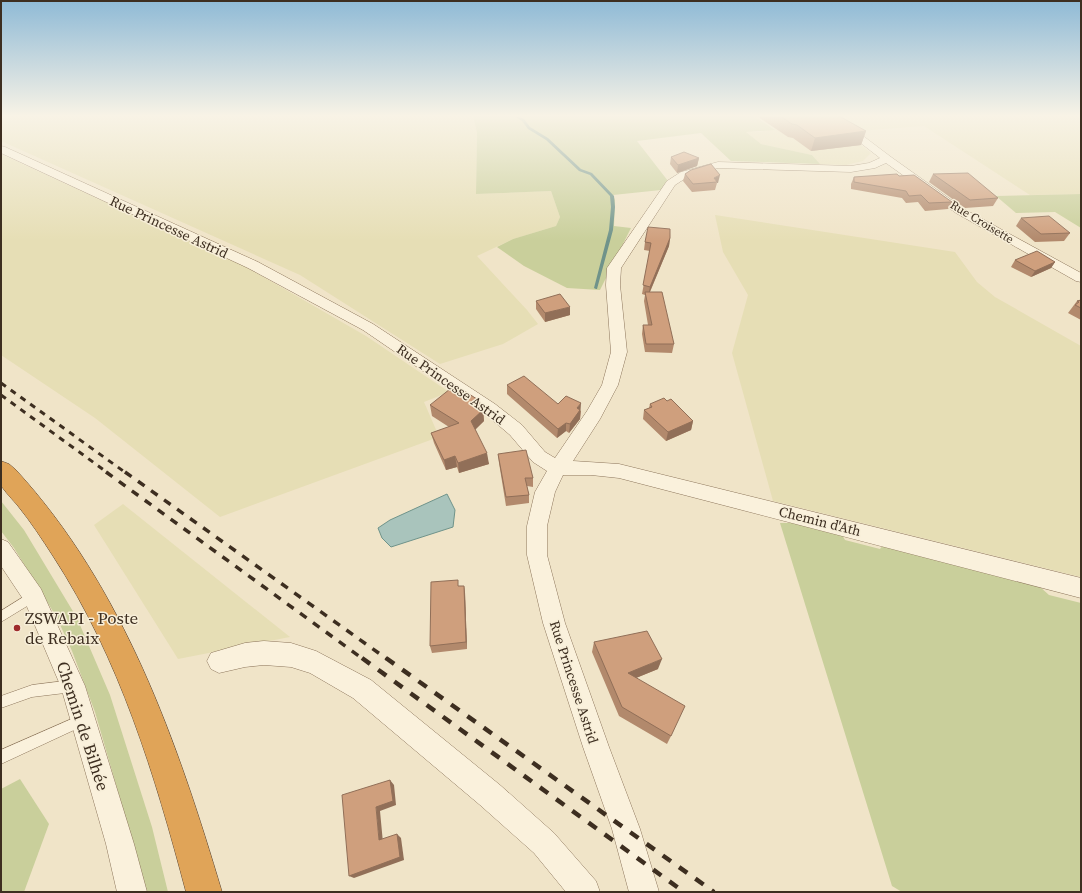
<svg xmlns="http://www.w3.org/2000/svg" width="1082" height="893" font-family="'Source Serif 4',serif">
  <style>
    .farmland { fill: #e6deb5 }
    .green { fill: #c9cf9b }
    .water { fill: #a9c4bc; stroke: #6f938a }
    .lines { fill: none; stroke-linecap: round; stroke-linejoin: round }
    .stream { fill: #6f938a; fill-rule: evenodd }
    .lane-casing { stroke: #8d765c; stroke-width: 1 }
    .street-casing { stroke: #8d765c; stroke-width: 1 }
    .highway-casing { stroke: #5b4430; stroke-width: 1 }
    .lane { fill: #faf1dc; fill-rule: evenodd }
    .street { fill: #faf1dc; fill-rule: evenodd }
    .highway { fill: #e0a458; fill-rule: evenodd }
    .rail-far2 { stroke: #3d2e20; stroke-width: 3; stroke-dasharray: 6 6; stroke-linecap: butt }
    .rail-far1 { stroke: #3d2e20; stroke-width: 3.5; stroke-dasharray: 8 8; stroke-linecap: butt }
    .rail { stroke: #3d2e20; stroke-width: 4.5; stroke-dasharray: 10 10; stroke-linecap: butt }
    .wall { fill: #b2896c }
    .shaded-wall { fill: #916f58 }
    .building { fill: #cf9f7d; stroke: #916f58 }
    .poi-dot { fill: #9e2a2b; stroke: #f7eed8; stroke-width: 1.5 }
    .labels { text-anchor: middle; stroke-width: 3; stroke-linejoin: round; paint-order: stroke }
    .far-street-label { font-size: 12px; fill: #3d2e20; stroke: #f7eed8 }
    .street-label { font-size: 14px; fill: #3d2e20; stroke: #f7eed8 }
    .near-poi-label { font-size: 17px; fill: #3d2e20; stroke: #f7eed8; text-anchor: start }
    .near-street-label { font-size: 17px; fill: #3d2e20; stroke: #f7eed8 }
  </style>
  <rect width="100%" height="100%" fill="#f0e4c8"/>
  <g class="farmland">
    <path d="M1 116H473L477 133 476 194 551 191 560 217 556 226 513 239 477 256 527 310 538 324 503 344 440 364 300 275 1 141Z"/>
    <path d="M755 116H822L838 126 871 153 863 161 846 165 820 164 812 155 761 144 745 132H759L774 129Z"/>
    <path d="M835 116H1078L1081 119V194L1030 195 924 126 859 131Z"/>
    <path d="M1 154 246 267 366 336 449 392 424 402 437 432 436 438 220 517 95 418 1 355Z"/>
    <path d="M715 215 955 252 977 282 995 297 1081 346V577L773 501 732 353 748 295 723 252Z"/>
    <path d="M123 504 290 637 178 659 94 525Z"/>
  </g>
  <g class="green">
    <path d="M473 116H754L775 130 746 132 761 144 812 155 820 164 731 161 701 133 637 141 668 181 661 190 613 195 615 200 614 226 631 228 600 290 567 288 524 266 497 247 513 239 556 226 560 217 551 191 476 194 477 133Z"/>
    <path d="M1081 194V228L1055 212 1016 213 996 196Z"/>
    <path d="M1 501 24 530 77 618 110 695 152 827 168 892H147L95 712 72 651 57 618 14 548 1 531Z"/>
    <path d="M780 523H800L841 533 845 540 880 549 883 545 1039 586 1049 595 1081 603V892H902L892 886Z"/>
    <path d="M20 779 49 824 24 892H1V789Z"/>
  </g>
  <path class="water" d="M447 494 455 510 453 527 391 547 382 538 378 528 390 520Z"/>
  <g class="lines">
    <path class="stream" d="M514 116H517L524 119 530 127 548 138 581 169 592 173 614 196 615 207 613 230 597 289H596L594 288 609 230 611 207 610 196 590 175 579 171 546 140 528 129 522 121Z"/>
    <defs>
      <g id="lane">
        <path d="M33 591 37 592 38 596 37 600 1 622V611Z"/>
        <path d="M73 680 77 682 79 686 77 690 73 692 32 697 1 708V696L32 685Z"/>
        <path d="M83 714 87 716 89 720 87 724 1 764V750Z"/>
      </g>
      <g id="street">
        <path d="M822 116H834L846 123 891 157 964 209 1081 273V282L1076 281 956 213 886 163 875 168 851 172 718 168 689 176 675 185 621 268 620 285 627 352 618 385 600 419 573 461 619 464 1081 578V598L619 478 591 475H563L555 492 547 526V555L565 623 609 747 640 829 659 892H629L612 829 583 747 543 623 527 555V526L535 492 547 471 533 462 510 435 483 412 363 330 248 268 1 153V146L5 147 258 262 373 324 495 404 522 425 545 452 555 458 587 411 602 385 611 352 606 285 607 268 667 181 681 172 718 162 851 166 869 163 880 158 840 127Z"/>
        <path d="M1 539 8 542 41 589 85 686 134 844 147 892H117L106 844 61 687 25 602 1 566Z"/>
        <path d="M264 641 291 643 316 651 371 680 500 785 554 833 596 881 600 892H566L534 853 480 805 353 698 310 673 291 667 264 665 245 667 219 673 211 669 207 661 211 653 245 643Z"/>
      </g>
      <path id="highway" d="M1 461 9 464 16 470C124 588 177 741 222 892H186C155 775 120 659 53 556 42 539 31 522 18 506 14 501 4 491 1 485 0 479 1 468 1 461Z"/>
    </defs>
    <use href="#lane" class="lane-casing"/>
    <use href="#street" class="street-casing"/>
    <use href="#highway" class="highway-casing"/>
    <use href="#lane" class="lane"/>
    <use href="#street" class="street"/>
    <use href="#highway" class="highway"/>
    <g class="rail-far2">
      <path d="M1 383 126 473"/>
      <path d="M1 395 108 473"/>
    </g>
    <g class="rail-far1">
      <path d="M106 472 363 659"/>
      <path d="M125 472 387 659"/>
    </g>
    <g class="rail">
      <path d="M362 658 684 892"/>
      <path d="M386 658 714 892"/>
    </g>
  </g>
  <g class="wall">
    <path d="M757 116H839L866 131 861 145 811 151 793 138 788 137Z"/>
    <path d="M671 157 699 158 697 166 677 173 670 164Z"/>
    <path d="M691 170 718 183H717L715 190 692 192 683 181 685 174Z"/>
    <path d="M933 174 998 198 993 206 965 208 929 182Z"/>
    <path d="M899 176 952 202 948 209 925 211 918 202 906 203 902 198 851 189V184L854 177Z"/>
    <path d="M1021 218 1070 233 1064 241 1035 242 1016 226Z"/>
    <path d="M670 238 669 246 650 292 674 344 672 353 645 352 642 334 643 325H648L644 301 645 295 642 294 650 251 644 250 645 242Z"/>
    <path d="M1015 260 1055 262 1051 268 1031 277 1011 267Z"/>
    <path d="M1081 300V320L1068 313 1077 301Z"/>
    <path d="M536 301 570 315 545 322 536 309Z"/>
    <path d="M507 385 558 404 581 411 580 419 569 433 566 431 557 438 507 394Z"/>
    <path d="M667 401 693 421 691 430 666 441 643 419 644 410 649 408 650 404Z"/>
    <path d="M430 405 480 409 483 410 484 421 475 429 489 464 459 473 457 467 446 470 434 443 431 433 449 427 432 416Z"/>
    <path d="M498 454 533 478V487L527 486 529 495V503L506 506 499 463Z"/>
    <path d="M460 586H464L465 593 467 649 432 653 430 646Z"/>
    <path d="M594 642 658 669 636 678 671 736 667 744 619 716 592 652Z"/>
  </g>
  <g class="shaded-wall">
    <path d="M866 131 861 145 811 151 815 138Z"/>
    <path d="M699 158 697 166 677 173 678 165Z"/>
    <path d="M720 175 718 183H717V182L714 178Z"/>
    <path d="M670 238 669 246 648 296 650 287Z"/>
    <path d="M1055 262 1051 268 1031 277 1035 271Z"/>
    <path d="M570 307V315L545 322V313Z"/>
    <path d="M480 401 481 412 483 410 484 421 473 432 471 421 475 406Z"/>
    <path d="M581 403 580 419 569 433 570 424 577 408Z"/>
    <path d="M693 421 691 430 666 441 668 432Z"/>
    <path d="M566 423V431L557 438 558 429Z"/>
    <path d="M487 453 489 464 459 473 458 463Z"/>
    <path d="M455 456 457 467 446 470 444 460Z"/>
    <path d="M464 586 465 593 467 649 466 642Z"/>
    <path d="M662 659 658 669 626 682 628 673Z"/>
    <path d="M390 780 394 785 396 805 380 811 383 843 379 840 376 807Z"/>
    <path d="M397 834 401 838 404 860 354 878 349 876Z"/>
  </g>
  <g class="building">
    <path d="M780 116H839L866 131 815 138 797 125 792 124Z"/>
    <path d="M684 152 699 158 678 165 671 157Z"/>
    <path d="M711 164 720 175 714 178 717 182 693 184 685 174 691 170Z"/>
    <path d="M968 173 998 198 970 200 933 174Z"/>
    <path d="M897 174 899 176 914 175 952 202 929 203 921 195 909 196 906 191 854 182V177Z"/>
    <path d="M1049 216 1070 233 1041 234 1021 218Z"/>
    <path d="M648 227 670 229V238L650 287 643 285 651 243 645 242Z"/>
    <path d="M1037 251 1055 262 1035 271 1015 260Z"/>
    <path d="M645 292H662L674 344H646L643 325H652Z"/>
    <path d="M560 294 570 307 545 313 536 301Z"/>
    <path d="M1081 300V308L1075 305 1079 302 1077 301Z"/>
    <path d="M524 376 558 404 566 396 581 403 577 408 580 410 570 424 566 423 558 429 507 385Z"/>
    <path d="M455 385 480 401 475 406 483 410 471 421 487 453 458 463 455 456 444 460 431 433 459 423 430 405Z"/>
    <path d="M664 398 667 401 671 399 693 421 668 432 644 410 652 407 650 404Z"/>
    <path d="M526 450 533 478H525L529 495 506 497 498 454Z"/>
    <path d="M458 580V586H464L466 642 430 646 431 582Z"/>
    <path d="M647 631 662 659 628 673 685 706 671 736 622 707 594 642Z"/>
    <path d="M390 780 393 801 376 807 379 840 397 834 400 857 349 876 342 795Z"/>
  </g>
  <linearGradient id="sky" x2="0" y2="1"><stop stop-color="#8fbad6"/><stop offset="0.48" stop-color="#f8f3e6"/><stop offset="1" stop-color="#f8f3e6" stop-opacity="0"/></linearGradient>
  <rect width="1082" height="241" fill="url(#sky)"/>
  <circle class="poi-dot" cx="17" cy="628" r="4"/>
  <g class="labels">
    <g class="far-street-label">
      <text transform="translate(982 222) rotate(31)" y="4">Rue Croisette</text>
    </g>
    <g class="street-label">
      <text transform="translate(169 227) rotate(25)" y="5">Rue Princesse Astrid</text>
      <text transform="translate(451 384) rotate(35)" y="5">Rue Princesse Astrid</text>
      <text transform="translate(820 521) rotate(14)" y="5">Chemin d'Ath</text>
      <text transform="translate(574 682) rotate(72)" y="5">Rue Princesse Astrid</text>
    </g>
    <g class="near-poi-label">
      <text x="25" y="624">ZSWAPI - Poste<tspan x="25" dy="20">de Rebaix</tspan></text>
    </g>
    <g class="near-street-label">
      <text transform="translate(83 726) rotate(72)" y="6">Chemin de Bilhée</text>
    </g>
  </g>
  <rect width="1082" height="893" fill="none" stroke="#3d2e20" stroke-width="4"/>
</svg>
